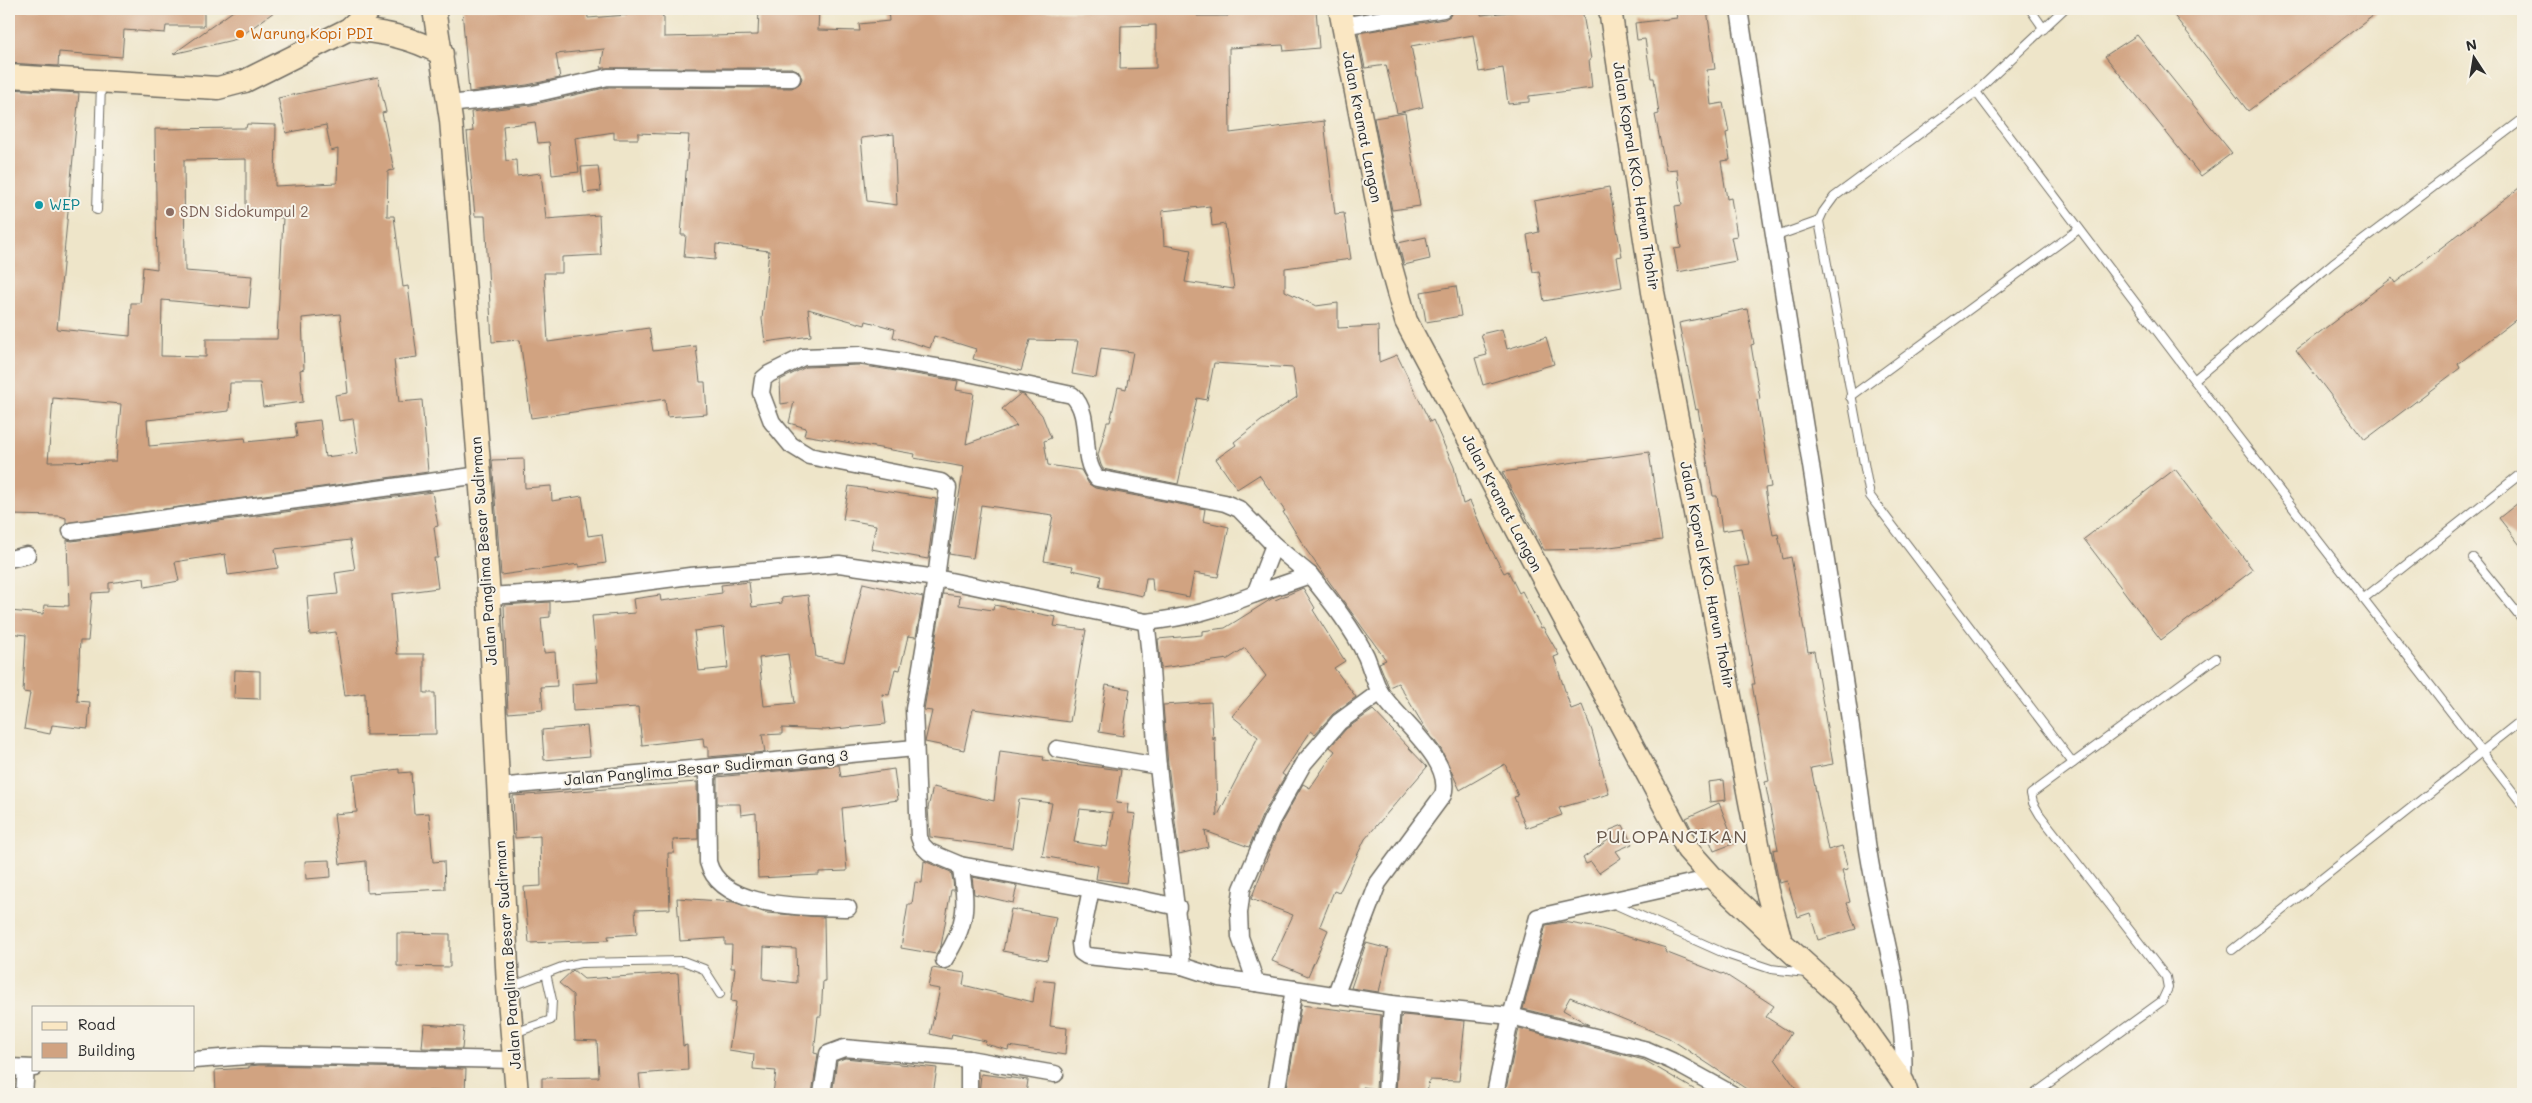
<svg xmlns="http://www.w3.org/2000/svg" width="2532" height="1103" font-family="Mali,sans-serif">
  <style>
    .building { fill: #d1a381; fill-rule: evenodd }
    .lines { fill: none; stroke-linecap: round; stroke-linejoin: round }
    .lane-casing { stroke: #6f6c62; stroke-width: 10 }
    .street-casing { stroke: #6f6c62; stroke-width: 19 }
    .secondary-casing { stroke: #6f6c62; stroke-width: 25 }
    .lane { stroke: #fff; stroke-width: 8 }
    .street { stroke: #fff; stroke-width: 16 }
    .secondary { stroke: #fae7c3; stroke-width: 22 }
    .food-dot { fill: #e8710a; stroke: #f7f3e8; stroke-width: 2 }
    .culture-dot { fill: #0f9aa8; stroke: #f7f3e8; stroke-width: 2 }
    .education-dot { fill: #8d6e63; stroke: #f7f3e8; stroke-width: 2 }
    .labels { text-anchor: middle; stroke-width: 4; stroke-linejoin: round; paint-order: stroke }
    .food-label { font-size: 15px; fill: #c56008; stroke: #f7f3e8; text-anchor: start }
    .street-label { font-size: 15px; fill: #2b2b2b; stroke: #f7f3e8 }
    .culture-label { font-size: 15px; fill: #0d838f; stroke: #f7f3e8; text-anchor: start }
    .education-label { font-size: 15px; fill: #785e54; stroke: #f7f3e8; text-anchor: start }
    .quarter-label { font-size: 18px; letter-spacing: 1px; fill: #655549; stroke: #f7f3e8 }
  </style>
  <rect width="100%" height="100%" fill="#f7f3e8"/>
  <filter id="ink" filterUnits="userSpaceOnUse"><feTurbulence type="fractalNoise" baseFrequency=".02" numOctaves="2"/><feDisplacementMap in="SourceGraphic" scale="10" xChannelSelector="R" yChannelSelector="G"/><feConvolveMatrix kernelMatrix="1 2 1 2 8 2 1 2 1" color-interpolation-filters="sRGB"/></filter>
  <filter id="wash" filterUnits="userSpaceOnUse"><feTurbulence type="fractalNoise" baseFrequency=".0096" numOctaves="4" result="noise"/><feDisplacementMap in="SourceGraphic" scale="20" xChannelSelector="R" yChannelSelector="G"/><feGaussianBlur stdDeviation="1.12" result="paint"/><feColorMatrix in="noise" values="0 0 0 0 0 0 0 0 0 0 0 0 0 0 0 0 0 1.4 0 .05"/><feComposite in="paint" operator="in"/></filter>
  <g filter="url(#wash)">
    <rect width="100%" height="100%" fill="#eee5c9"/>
    <g id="blocks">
      <g class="building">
        <path d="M9 9H204V26H166L165 33 124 30 122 57 59 52 58 66 9 63Z"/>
        <path d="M236 9H278L237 39 173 54Z"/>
        <path d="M462 9H587L588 18 627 15 628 9H662L661 16 664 17V37L758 35 759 9H819L818 30 860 31 859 24 889 21 888 9H1042L1041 11H1089V9H1197V16H1228V9H1316L1319 48 1284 51 1283 45 1229 48 1230 133 1324 121 1335 214 1344 213 1351 259 1285 268V291L1316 306 1338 303V328L1378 326 1379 362 1397 355 1430 422 1433 420 1454 467 1463 504 1470 501 1491 549 1504 573 1508 571 1519 593 1522 591 1541 628 1543 627 1559 655 1554 657 1571 709 1582 705 1592 731 1609 794 1559 808 1562 815 1526 828 1514 797 1518 796 1505 764 1460 790 1441 749 1425 728 1398 683 1389 687 1379 663 1386 660 1307 551 1283 512 1285 511 1259 475 1237 489 1216 459 1236 445 1234 442 1261 421 1297 397 1293 368 1214 363 1207 400 1197 398 1178 484 1103 469 1101 465 1098 455 1107 422H1110L1118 387 1126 389 1133 352 1101 348 1096 378 1072 374 1078 341 1030 340 1021 371 973 359 976 349 934 336 930 348 893 337 895 329 866 321 865 325 808 309 811 336 765 342 762 319 769 251 716 244 715 260 684 257 686 235H681L689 135 638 133V139H614V132L575 138 579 172 552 175 549 142 538 143 535 122 503 126 506 161 516 160 517 176 541 173 546 219 599 215 601 255 562 257V273H544L548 342 649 328 653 351 696 346 700 382H705L707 414 667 417 665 399 531 418 520 340 492 342 485 216H475L467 132 473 131 471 112 531 105 609 87 792 88 800 83 802 78 797 70 792 68H601L604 49 556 54 560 78 527 85 469 92ZM1156 25V68L1120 69 1121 26ZM894 134 897 205 867 201 861 138ZM1210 206 1212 226 1225 224 1234 289 1185 282 1191 250 1164 245 1162 211Z"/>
        <path d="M1353 9H1384L1354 14Z"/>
        <path d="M1453 9H1465V12L1481 10V15L1542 9H1582L1591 59 1589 60 1592 88 1529 96V102L1508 104 1503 68 1479 72 1473 35 1411 46 1423 107 1397 113 1386 65 1365 68 1358 33 1445 19 1450 16Z"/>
        <path d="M1675 9H1707L1715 69 1707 70 1711 105 1723 103 1729 132 1726 133 1730 160 1721 161 1727 199 1731 198 1737 236 1731 237 1736 261 1678 272 1674 249 1681 248 1675 206 1682 205 1677 169 1666 170 1655 115 1659 114 1654 78H1651L1645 39 1637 40 1635 23 1677 18Z"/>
        <path d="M2169 9H2382L2248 111Z"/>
        <path d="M2137 35 2232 153 2201 176 2105 56Z"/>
        <path d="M378 77 386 112 382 113 394 170 388 171 387 216H394L403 287 408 286 417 357 394 360 399 402 422 400 428 472 66 523V518L60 516 9 515V89L79 93 57 329 130 336 131 303H140L143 267 157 269 155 129 246 128 247 124 276 125 275 186 337 183 338 149 331 151 326 125 286 133 278 98ZM246 159V215L283 218 277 339H206V357L161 356 162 300 249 308 252 276 185 271 184 160ZM340 314 348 393 335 395 339 421 353 419 358 453 325 457 320 420 295 423 297 437 246 442 245 438 149 446 147 420 229 411 230 383H260L263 407 303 402 300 370 304 369 302 318ZM53 398 121 404 116 461 48 462Z"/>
        <path d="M1405 113 1420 206 1392 210 1374 118Z"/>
        <path d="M598 166 601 191 584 193 581 167Z"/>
        <path d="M2523 185V314L2458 364 2460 368 2365 440 2296 350 2392 278 2395 283Z"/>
        <path d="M1609 187 1622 256 1617 257 1622 287 1544 301 1539 271 1533 272 1527 235 1539 232 1534 201Z"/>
        <path d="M1426 237 1430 259 1404 265 1398 243Z"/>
        <path d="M1456 286 1461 316 1426 322 1421 292Z"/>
        <path d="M1747 309 1754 344 1751 345 1760 399 1757 400 1771 487 1765 488 1773 535 1778 534 1783 559 1791 557 1808 652 1814 651 1833 764 1811 768 1828 850 1842 846 1848 869 1842 870 1850 902 1847 903 1856 929 1818 940 1810 913 1798 917 1787 881 1779 883 1773 850 1778 849 1765 782 1769 781 1752 684H1755L1734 567 1749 565 1741 528 1722 531 1717 496H1713L1698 409 1696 410 1679 323Z"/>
        <path d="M1502 329 1507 349 1546 337 1554 364 1483 385 1475 358 1487 355 1481 334Z"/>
        <path d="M859 365 958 381 956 390 974 393 966 444 1017 426 1002 409 1020 394 1024 395 1042 415 1051 438 1044 441 1048 465 1081 470 1089 484 1095 488 1205 509 1203 521 1229 527 1218 577 1194 573 1189 597 1153 590 1152 578H1146L1143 596 1099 587 1101 576 1072 570 1073 566 1044 561 1053 515 981 505 973 558 949 554 964 467 914 458 915 454 804 435 806 428 789 423 794 402 781 404 780 380 806 367Z"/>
        <path d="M1649 452 1662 540 1595 549 1544 550 1502 472Z"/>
        <path d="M524 459 525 488 551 486 552 501 582 496 588 536 602 534 606 563 579 567V564L501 575 492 460Z"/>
        <path d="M2175 469 2253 570 2161 640 2084 539Z"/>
        <path d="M849 486 936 499 928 559 871 549 876 525 843 519Z"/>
        <path d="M432 492 438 526 434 527 438 558H434L438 588 392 594 397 654H424V693H435L436 734 366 735 365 693 345 696 336 632 310 635 307 597 338 594 335 573 355 570 350 540 275 549 278 568 228 575 225 554 175 562 179 581 145 587 144 578 109 583V592L92 593 88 641H80L77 701 90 702 88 729 52 725 50 734 24 729 30 693 23 692 26 635 9 633V611L43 614 44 605 69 606 67 540 72 541Z"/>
        <path d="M2523 499V549L2499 518Z"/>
        <path d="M749 582 752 607 782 603 781 598 808 595 816 657 844 662 863 583 923 597 916 637 908 636 900 670 895 669 889 695 882 694 886 724 825 730 782 728V734L762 735 765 752 708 757V747H704L703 738 642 745 638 707 573 711 572 684 598 682 592 616 635 613 633 599 660 595 661 601 722 593 721 585ZM724 627 728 668 699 671 694 631ZM788 654 795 703 764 706 759 658Z"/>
        <path d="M1303 588 1315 608 1313 610 1345 661 1334 668 1356 697 1333 714 1315 734 1311 731 1282 774 1285 776 1262 816 1249 847 1205 831 1208 847 1179 854 1168 765 1163 705 1211 702 1213 740 1215 737 1217 817 1258 737 1232 716 1266 676 1245 648 1228 659 1161 668 1158 639 1202 635V631L1225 628 1273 598 1275 600Z"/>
        <path d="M943 594 960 596 959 605 993 610 994 605 1020 610 1056 617 1054 626 1086 630 1070 722 973 709 964 750 925 742 932 711 924 710Z"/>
        <path d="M550 602V617L541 618 544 653 555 652 557 686 541 687 543 710 508 713 504 605Z"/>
        <path d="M235 670 260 671V699L234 698Z"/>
        <path d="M1106 685 1130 689 1123 736 1099 732Z"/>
        <path d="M1373 710 1427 767 1365 839 1339 893 1334 891 1320 926 1328 930 1308 976 1272 961 1293 915 1251 899 1280 825 1303 784 1310 788 1335 751 1330 747 1346 729Z"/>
        <path d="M587 726 590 756 544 760 542 730Z"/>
        <path d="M1000 751 1044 757 1043 760 1121 770 1116 803 1129 804 1128 813 1136 814 1126 883 1096 879 1098 866 1042 856 1052 803 1019 799 1012 848 930 837 928 808 933 787 994 801ZM1080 809 1113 813 1107 847 1074 842Z"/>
        <path d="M839 765 841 777 894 769 898 800 842 808 847 871 819 872V875L758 878 756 813 741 815 740 804H717V777Z"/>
        <path d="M399 769V773L411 772 414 814 429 813 433 862 444 861 445 889 367 893 366 861 340 864 334 814 357 812 353 775Z"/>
        <path d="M1724 780 1726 800 1710 802 1708 782Z"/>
        <path d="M697 782 698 839 673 840 674 853H668L670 909 635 910 637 934 608 936 609 940 529 943 524 887 541 886 540 836 515 838 513 796Z"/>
        <path d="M1719 803 1735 843 1714 851 1704 827 1693 832 1686 818Z"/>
        <path d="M1623 825 1632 844 1616 851 1621 858 1599 873 1591 862 1586 864 1583 858 1611 838 1610 830Z"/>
        <path d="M330 860 331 877 306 879 305 861Z"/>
        <path d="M924 861 951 872 953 881 954 890H951L941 946 936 954 901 948 908 904H912L915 882 922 883Z"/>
        <path d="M972 877 1017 886 1013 903 974 894Z"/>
        <path d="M677 898 734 902 766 913 824 917 825 981H823L821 1016H818L814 1053 818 1054 812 1094H773L776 1071 753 1069 754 1054 729 1050 736 1002 731 1001 735 968H731L732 945H725V938L680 941ZM764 947 796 949 797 983 763 979Z"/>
        <path d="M1011 909 1056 917 1047 960 1003 951Z"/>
        <path d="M1564 922 1598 928 1666 948 1665 952 1722 974 1723 973 1774 1006 1766 1017 1791 1033 1775 1059 1800 1094H1754L1669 1038 1570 997 1563 1010 1589 1025 1523 1009 1546 925Z"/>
        <path d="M397 933 450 934V967L397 966Z"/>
        <path d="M1366 943 1389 949 1379 992 1351 988Z"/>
        <path d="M932 968 965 973 963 985 1033 1002 1036 980 1055 982 1050 1026 1067 1028 1065 1055 1009 1046 1008 1050 985 1044 986 1041 952 1034 951 1039 930 1034 940 989 928 987Z"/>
        <path d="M573 970 584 979 678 973 683 1046 687 1045 688 1070 639 1074 641 1094H542V1078L599 1077 597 1041 575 1040 573 995 559 983Z"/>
        <path d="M1301 1005 1381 1015 1376 1089 1363 1087V1094H1286Z"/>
        <path d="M1403 1015 1465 1021 1459 1081 1429 1080 1427 1094 1396 1091 1401 1017Z"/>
        <path d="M424 1024 464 1027 462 1049 422 1048Z"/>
        <path d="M1519 1028 1644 1060 1702 1094H1505Z"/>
        <path d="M845 1058 937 1068 933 1094H832L837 1061Z"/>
        <path d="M260 1065 466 1069 465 1092 428 1091 427 1094H216L215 1070 249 1068V1066Z"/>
        <path d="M981 1074 1028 1080 1026 1094H979Z"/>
      </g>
    </g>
  </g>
  <g filter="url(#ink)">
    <use href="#blocks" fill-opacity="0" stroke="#6f6c62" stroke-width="1"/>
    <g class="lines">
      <defs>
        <g id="lane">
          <path d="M2030 9 2044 29"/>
          <path d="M2064 9 1976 92 1834 197 1823 212 1819 221 1870 496 2073 763"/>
          <path d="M1976 92 2194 380 2523 805"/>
          <path d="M97 210 101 84"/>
          <path d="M1774 237 1819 221"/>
          <path d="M2194 380 2333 263 2523 119"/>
          <path d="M1850 397 2079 229"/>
          <path d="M2473 558 2523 620"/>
          <path d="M2363 599 2523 472"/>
          <path d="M1612 903 1726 954 1771 969 1806 973"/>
          <path d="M2232 950 2523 719"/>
          <path d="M510 987 562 967 580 963 683 961 704 969 720 994"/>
          <path d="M514 1033 551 1020 552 1000 546 973"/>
          <path d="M2034 1094 2162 1001 2168 988 2166 977 2040 815 2033 803 2031 794 2216 658"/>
        </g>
        <g id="street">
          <path d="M1739 9C1780 284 1829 559 1866 835 1876 918 1908 998 1903 1082"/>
          <path d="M1342 26 1443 9"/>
          <path d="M449 104 529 95 608 77 792 78"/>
          <path d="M71 531 480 475"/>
          <path d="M9 559 27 555"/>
          <path d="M1310 575C1330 600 1352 627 1366 656 1371 668 1374 681 1380 692 1397 719 1454 760 1443 795L1378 883 1335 996"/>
          <path d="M489 596 583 590 690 576 839 564 936 578 1146 622C1187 618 1217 609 1255 594L1274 545"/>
          <path d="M1146 622C1153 670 1153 718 1158 766 1165 833 1177 899 1182 966L1219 978 1256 983"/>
          <path d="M1057 749 1158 766"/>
          <path d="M707 768 708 862C721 911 808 906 848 908"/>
          <path d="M497 787 915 748"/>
          <path d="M1091 889 960 865 929 852 922 845 919 837 914 709 936 578 948 488 941 482 809 456 791 445 772 422 761 393 763 379 769 374 803 357 860 355 955 370 1072 395C1094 416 1078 456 1097 478L1225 503 1239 509 1274 545 1310 575 1255 594"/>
          <path d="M1178 907 1091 889 1080 943 1081 952 1087 956 1182 966"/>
          <path d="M944 960C967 925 968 905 960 865"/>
          <path d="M1294 989 1256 983 1240 937 1239 913 1242 889 1271 821 1303 764 1339 722 1380 692"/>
          <path d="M194 1060 260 1055 514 1060"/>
          <path d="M9 1067 34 1068"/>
          <path d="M24 1094 26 1068"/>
          <path d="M822 1094 828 1054 844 1048 969 1059 1055 1074"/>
          <path d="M969 1094V1059"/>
          <path d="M1276 1094 1294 989 1392 1004 1511 1016 1647 1050 1672 1061 1732 1094"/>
          <path d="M1386 1094 1392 1004"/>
          <path d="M1495 1094 1511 1016 1538 917 1713 878"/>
        </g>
        <g id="secondary">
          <path d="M434 9 451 120 480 475 489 596 508 987 517 1094"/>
          <path d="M1340 9 1387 253 1406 321 1688 850 1713 878 1780 941"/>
          <path d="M1610 9 1653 292 1767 891 1781 942 1844 999 1903 1082 1907 1094"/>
          <path d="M349 29C383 32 411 37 442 54"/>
          <path d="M9 76 218 88 245 81 349 29 370 9"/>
        </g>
      </defs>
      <use href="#lane" class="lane-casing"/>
      <use href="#street" class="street-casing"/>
      <use href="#secondary" class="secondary-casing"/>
      <use href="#lane" class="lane"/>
      <use href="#street" class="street"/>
      <use href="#secondary" class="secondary"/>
    </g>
  </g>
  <circle class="food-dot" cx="240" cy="34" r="5"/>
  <circle class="culture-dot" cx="39" cy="205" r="5"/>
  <circle class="education-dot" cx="170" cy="212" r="5"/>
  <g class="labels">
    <g class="food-label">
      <text x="250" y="39">Warung Kopi PDI</text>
    </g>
    <g class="street-label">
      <text transform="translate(1362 127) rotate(79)" y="5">Jalan Kramat Langon</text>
      <text transform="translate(1636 176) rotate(81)" y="5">Jalan Kopral KKO. Harun Thohir</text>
      <text transform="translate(1502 503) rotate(62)" y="5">Jalan Kramat Langon</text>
      <text transform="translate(484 551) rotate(-94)" y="5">Jalan Panglima Besar Sudirman</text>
      <text transform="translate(1707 575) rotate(79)" y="5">Jalan Kopral KKO. Harun Thohir</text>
      <text transform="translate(706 768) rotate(-5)" y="5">Jalan Panglima Besar Sudirman Gang 3</text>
      <text transform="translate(508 955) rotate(-94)" y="5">Jalan Panglima Besar Sudirman</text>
    </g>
    <g class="culture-label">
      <text x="49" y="210">WEP</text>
    </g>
    <g class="education-label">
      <text x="180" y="217">SDN Sidokumpul 2</text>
    </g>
    <g class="quarter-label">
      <text x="1672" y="843">PULOPANCIKAN</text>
    </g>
  </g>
  <rect width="2532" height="1103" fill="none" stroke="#f7f3e8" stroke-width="30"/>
  <rect x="32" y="1006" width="162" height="65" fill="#f7f3e8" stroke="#a5a39c"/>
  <rect x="42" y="1022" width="25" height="8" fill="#fae7c3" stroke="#a5a39c"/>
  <text x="78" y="1030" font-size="15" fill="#2b2b2b">Road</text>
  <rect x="42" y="1043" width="25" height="15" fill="#d1a381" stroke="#a5a39c"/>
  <text x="78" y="1056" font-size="15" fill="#2b2b2b">Building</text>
  <g transform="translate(2474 58) rotate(348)" stroke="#f7f3e8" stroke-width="4" paint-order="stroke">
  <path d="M0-4L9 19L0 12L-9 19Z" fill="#2b2b2b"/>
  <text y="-8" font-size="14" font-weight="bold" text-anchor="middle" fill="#2b2b2b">N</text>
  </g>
</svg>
